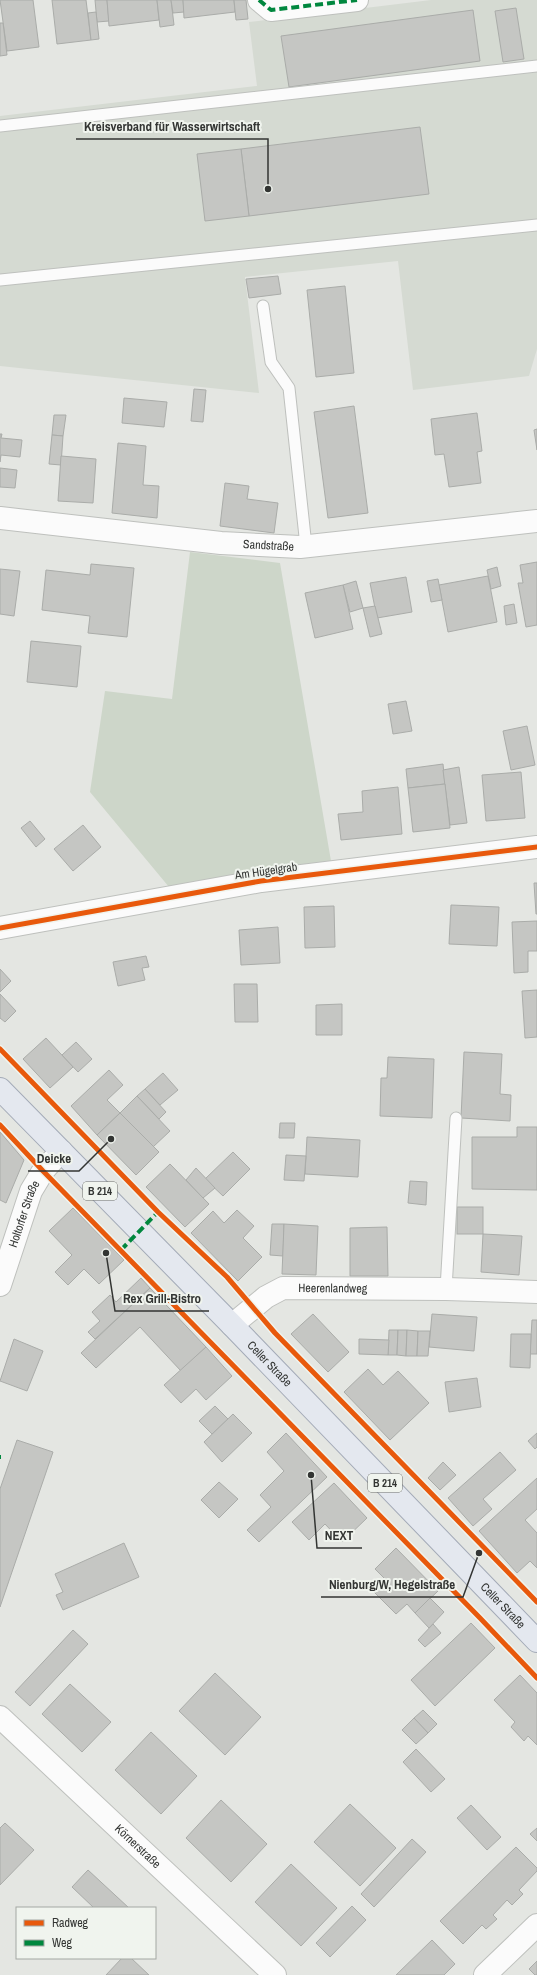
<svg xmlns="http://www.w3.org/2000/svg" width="537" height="1975" font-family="'Archivo Narrow',sans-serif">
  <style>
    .built { fill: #d5dad2 }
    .green { fill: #cdd6c9 }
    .building { fill: #c5c6c3; stroke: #aaaca9 }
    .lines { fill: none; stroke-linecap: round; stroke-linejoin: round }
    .service-casing { stroke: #bec0bd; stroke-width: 13 }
    .minor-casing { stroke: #bec0bd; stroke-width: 24 }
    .primary-casing { stroke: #a3aab7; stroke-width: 24 }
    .service { stroke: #fbfbfb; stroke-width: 11 }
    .minor { stroke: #fbfbfb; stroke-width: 22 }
    .primary { stroke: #e4e8ef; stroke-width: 22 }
    .quiet { stroke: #00873e; stroke-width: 4; stroke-dasharray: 8 4; stroke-linecap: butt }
    .cycleway-casing { stroke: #f0f4ee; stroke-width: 8 }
    .cycleway { stroke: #e8590c; stroke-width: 5 }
    .labels { text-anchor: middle; stroke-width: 4; stroke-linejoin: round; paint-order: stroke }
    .shield { fill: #f0f4ee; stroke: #6c6e6b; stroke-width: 1 }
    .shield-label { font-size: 11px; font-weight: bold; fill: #333533 }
    .street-label { font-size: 12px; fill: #333533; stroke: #f0f4ee }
    .leader { fill: none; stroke: #333533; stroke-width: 1.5 }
    .callout-dot { fill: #333533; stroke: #f0f4ee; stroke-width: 1.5 }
    .callout-label { font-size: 13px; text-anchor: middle; font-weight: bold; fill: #333533; stroke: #f0f4ee; stroke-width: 4; stroke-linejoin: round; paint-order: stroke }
  </style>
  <rect width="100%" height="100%" fill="#e4e6e2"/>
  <path class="built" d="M431 0H537V349L529 376 413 390 398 261 245 277 259 393 0 366V116L257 86 249 22Z"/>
  <path class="green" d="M190 552 280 563 331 861 169 887 90 792 105 691 172 699Z"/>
  <g class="building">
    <path d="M0 0H33L39 47 7 51Z"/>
    <path d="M52 0H86L91 40 57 44Z"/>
    <path d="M95 0H107L109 21 97 22Z"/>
    <path d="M107 0H157L159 20 109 26Z"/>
    <path d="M157 0H171L174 25 160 27Z"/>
    <path d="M171 0H183L184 12 173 13Z"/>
    <path d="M183 0H234L235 12 184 18Z"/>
    <path d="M234 0H246L248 19 236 20Z"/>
    <path d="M516 8 524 59 503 62 495 11Z"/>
    <path d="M473 10 480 61 289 87 281 36Z"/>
    <path d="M96 12 99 39 91 40 88 13Z"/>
    <path d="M0 23H3L7 55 0 56Z"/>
    <path d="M420 127 429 194 249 216 241 149Z"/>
    <path d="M241 149 249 216 205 221 197 154Z"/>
    <path d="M278 276 281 294 249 298 246 279Z"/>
    <path d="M345 286 354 373 316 377 307 290Z"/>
    <path d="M194 389 206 390 203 422 191 421Z"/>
    <path d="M124 398 167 402 164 427 122 423Z"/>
    <path d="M354 406 368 513 328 518 314 412Z"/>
    <path d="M477 413 482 451 477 452 481 483 449 487 444 454 435 455 431 419Z"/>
    <path d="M54 415H66L63 436 52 435Z"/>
    <path d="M537 429V450L534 430Z"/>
    <path d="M0 434H2L1 438 22 440 20 457 1 455 0 462Z"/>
    <path d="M52 435 63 436 61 465 49 464Z"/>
    <path d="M118 443 146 446 143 485 159 486 157 518 112 513Z"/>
    <path d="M61 456 96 459 93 503 58 501Z"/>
    <path d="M0 468 17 470 15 488 0 487Z"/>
    <path d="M225 483 249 486 247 499 278 503 274 533 220 526Z"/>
    <path d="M537 562V625L526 627 518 583H523L520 565Z"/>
    <path d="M91 564 134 568 127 637 88 633 90 616 42 610 46 570 90 575Z"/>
    <path d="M497 567 501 586 491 589 487 570Z"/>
    <path d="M0 569 20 571 14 616 0 614Z"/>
    <path d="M488 576 497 622 448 632 439 585Z"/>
    <path d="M406 577 412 612 377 618 370 583Z"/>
    <path d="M438 579 442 600 431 602 427 581Z"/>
    <path d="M356 581 363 608 350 612 343 585Z"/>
    <path d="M343 585 353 629 315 638 305 593Z"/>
    <path d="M514 604 517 623 506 625 504 606Z"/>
    <path d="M375 606 382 634 370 637 363 608Z"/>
    <path d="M31 641 81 646 77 687 27 682Z"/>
    <path d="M406 701 412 731 393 734 388 704Z"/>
    <path d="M527 726 535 765 511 770 503 731Z"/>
    <path d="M443 764 445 784 408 788 406 769Z"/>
    <path d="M459 767 467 823 450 825 443 770Z"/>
    <path d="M521 772 525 818 486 821 482 775Z"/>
    <path d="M445 784 450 828 413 832 408 788Z"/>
    <path d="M398 787 402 834 341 840 338 814 363 812 362 791Z"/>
    <path d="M30 821 45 839 36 847 21 828Z"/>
    <path d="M83 825 101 847 73 871 54 849Z"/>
    <path d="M534 883H537V914H536Z"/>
    <path d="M451 905 499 907 497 946 449 944Z"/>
    <path d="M334 906 335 947 305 948 304 907Z"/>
    <path d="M537 921V951H528V972L514 973 512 922Z"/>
    <path d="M278 927 280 963 241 965 239 930Z"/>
    <path d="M146 956 149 967 142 968 145 980 118 986 113 962Z"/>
    <path d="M0 969 11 981 0 992Z"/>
    <path d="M234 984H257L258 1022H235Z"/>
    <path d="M537 990V1037L525 1038 522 991Z"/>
    <path d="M0 994 16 1011 5 1022 0 1018Z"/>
    <path d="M342 1004V1035H316V1005Z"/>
    <path d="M46 1038 73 1067 50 1088 23 1059Z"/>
    <path d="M76 1042 92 1059 78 1072 62 1055Z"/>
    <path d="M464 1052 502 1054 500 1094 511 1095 510 1121 461 1118Z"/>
    <path d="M388 1057 434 1059 432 1118 380 1116 381 1078H387Z"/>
    <path d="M109 1070 123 1085 107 1100 120 1113 97 1135 71 1106Z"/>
    <path d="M163 1073 178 1090 160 1105 145 1089Z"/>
    <path d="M145 1089 166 1112 159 1119 137 1096Z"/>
    <path d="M137 1096 170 1131 153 1147 120 1113Z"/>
    <path d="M120 1113 159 1152 136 1175 97 1135Z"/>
    <path d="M280 1123H295L294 1138H279Z"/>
    <path d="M517 1127H537V1190L472 1189V1137H517Z"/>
    <path d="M0 1132 24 1160 6 1203 0 1200Z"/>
    <path d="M307 1137 360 1140 358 1177 305 1174Z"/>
    <path d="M233 1152 250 1169 223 1196 205 1179Z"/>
    <path d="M286 1155 306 1156 304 1181 284 1180Z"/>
    <path d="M170 1164 209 1204 185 1227 146 1187Z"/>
    <path d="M196 1168 215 1188 203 1198 186 1180Z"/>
    <path d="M410 1181 427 1182 426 1205 408 1203Z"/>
    <rect x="457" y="1207" width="26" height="27"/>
    <path d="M73 1208 124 1260 99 1284 84 1269 68 1285 55 1272 72 1255 49 1231Z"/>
    <path d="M237 1210 254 1226 243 1238 262 1257 238 1281 191 1233 213 1211 224 1223Z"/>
    <path d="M272 1224H284L283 1256 270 1255Z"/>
    <path d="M284 1224 318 1226 316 1275 282 1274Z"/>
    <path d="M387 1227 388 1276H350V1228Z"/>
    <path d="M483 1234 522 1236 519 1275 481 1272Z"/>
    <path d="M141 1278 150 1288 95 1339 88 1332 100 1321 92 1312 110 1295 116 1302Z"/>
    <path d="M150 1288 206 1347 181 1371 140 1327 96 1368 81 1353Z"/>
    <path d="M313 1314 349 1352 328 1372 291 1334Z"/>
    <path d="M432 1314 477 1317 474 1351 429 1347Z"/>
    <path d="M532 1320H537V1354H530Z"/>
    <path d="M389 1330H398L397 1355H388Z"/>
    <path d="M398 1330H407L406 1356 397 1355Z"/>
    <path d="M407 1330 418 1331 417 1356H406Z"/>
    <path d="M418 1331H430L428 1356H417Z"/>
    <path d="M511 1334H531L530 1368 510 1367Z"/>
    <path d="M14 1339 43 1351 27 1391 0 1381Z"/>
    <path d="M359 1339 389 1340 388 1355 359 1354Z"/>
    <path d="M206 1347 232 1376 206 1400 196 1389 181 1403 164 1385Z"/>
    <path d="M368 1369 383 1385 398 1371 429 1403 390 1440 344 1392Z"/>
    <path d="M477 1378 481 1407 449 1412 445 1382Z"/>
    <path d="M215 1406 228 1419 212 1434 199 1421Z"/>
    <path d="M233 1414 252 1433 222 1462 204 1442Z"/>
    <path d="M286 1433 327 1477 259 1542 247 1530 271 1507 260 1495 284 1471 267 1452Z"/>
    <path d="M537 1433V1447L535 1449 528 1441Z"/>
    <path d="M17 1440 53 1452 0 1607V1489Z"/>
    <path d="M500 1452 516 1470 483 1499 492 1509 473 1526 448 1498Z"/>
    <path d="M443 1462 456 1475 440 1490 428 1478Z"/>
    <path d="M537 1478V1509L525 1520 537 1533V1568L530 1561 517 1573 479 1531Z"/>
    <path d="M219 1482 238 1499 219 1518 201 1500Z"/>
    <path d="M334 1483 367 1518 342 1542 325 1524 309 1540 292 1522Z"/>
    <path d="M124 1543 139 1577 63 1610 56 1595 63 1592 55 1574Z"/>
    <path d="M396 1548 438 1591 415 1613 407 1604 396 1614 372 1590 384 1578 375 1569Z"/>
    <path d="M430 1598 444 1612 429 1628 415 1613Z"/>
    <path d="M471 1623 495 1648 435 1706 411 1680Z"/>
    <path d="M433 1624 441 1633 425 1647 418 1640Z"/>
    <path d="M73 1630 88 1644 30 1706 15 1692Z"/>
    <path d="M215 1673 261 1717 225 1755 179 1711Z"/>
    <path d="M520 1675 537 1693V1745L528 1736 524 1741 511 1727 515 1722 494 1700Z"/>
    <path d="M70 1684 111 1722 82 1752 42 1714Z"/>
    <path d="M423 1710 437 1724 428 1733 414 1718Z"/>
    <path d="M414 1718 428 1733 416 1744 402 1730Z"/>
    <path d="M151 1732 197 1776 161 1814 115 1770Z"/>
    <path d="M416 1749 445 1779 431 1792 403 1762Z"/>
    <path d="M221 1800 267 1844 231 1882 186 1838Z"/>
    <path d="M350 1804 396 1848 360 1886 314 1842Z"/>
    <path d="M471 1805 501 1837 487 1850 457 1818Z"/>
    <path d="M5 1823 34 1850 0 1885V1828Z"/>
    <path d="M537 1828V1841L530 1834Z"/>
    <path d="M412 1839 426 1852 374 1907 361 1894Z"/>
    <path d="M516 1847 537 1868V1871L519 1890 523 1894 512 1905 507 1900 493 1915 497 1919 486 1929 482 1925 463 1944 440 1921Z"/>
    <path d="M291 1864 337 1908 301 1946 255 1902Z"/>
    <path d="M88 1870 129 1908H94L72 1887Z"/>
    <path d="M352 1906 366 1920 330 1957 316 1943Z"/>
    <path d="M432 1940 455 1964 444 1975H396Z"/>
    <path d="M122 1958H131L149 1975H106Z"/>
    <path d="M537 1961V1975H535L529 1969Z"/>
  </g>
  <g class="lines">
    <defs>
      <g id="service">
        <path d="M0 126 537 66"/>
        <path d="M0 280 537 225"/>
        <path d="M263 306 271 362 289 388 306 546"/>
        <path d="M446 1289 456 1118"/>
      </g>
      <g id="minor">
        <path d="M259 0 271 10 357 0"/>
        <path id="s1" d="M0 518 221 543 300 547 537 521"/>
        <path d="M0 928 261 881 537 847"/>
        <path id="s2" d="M0 1285 31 1191 43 1171 61 1151"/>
        <path id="s3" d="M232 1325 266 1297 283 1288 446 1289 537 1292"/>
        <path id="s4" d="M0 1717 275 1975"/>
        <path d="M485 1975 537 1925"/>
      </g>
      <g id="primary">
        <path id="s5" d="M0 1089 232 1325 537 1641"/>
      </g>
    </defs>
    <use href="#service" class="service-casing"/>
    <use href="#minor" class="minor-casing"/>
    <use href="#primary" class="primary-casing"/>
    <use href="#service" class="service"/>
    <use href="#minor" class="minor"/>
    <use href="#primary" class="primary"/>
    <g class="quiet">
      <path d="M259 0 271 10 357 0"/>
      <path d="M121 1250 158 1212"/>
      <path d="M0 1457H1"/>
    </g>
    <defs>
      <g id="cycleway">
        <path d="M0 928 261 881 537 847"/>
        <path d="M0 1049 158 1212 227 1277 275 1333 537 1602"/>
        <path d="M0 1125 43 1171 480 1618 537 1678"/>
      </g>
    </defs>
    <use href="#cycleway" class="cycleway-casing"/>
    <use href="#cycleway" class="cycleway"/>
  </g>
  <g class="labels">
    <g class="shield">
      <rect x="83" y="1182" width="34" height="18" rx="3"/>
      <rect x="368" y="1474" width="34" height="18" rx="3"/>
    </g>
    <g class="shield-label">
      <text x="100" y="1195">B 214</text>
      <text x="385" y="1487">B 214</text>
    </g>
    <g class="street-label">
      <text dy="4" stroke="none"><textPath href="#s1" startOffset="270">Sandstraße</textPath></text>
      <text transform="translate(266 871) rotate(-8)" y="4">Am Hügelgrab</text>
      <text dy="4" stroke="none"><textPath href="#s2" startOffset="75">Holtorfer Straße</textPath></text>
      <text dy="4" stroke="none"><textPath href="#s3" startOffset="113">Heerenlandweg</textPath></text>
      <text dy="4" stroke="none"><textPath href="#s5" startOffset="385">Celler Straße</textPath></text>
      <text dy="4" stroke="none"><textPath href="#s5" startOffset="721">Celler Straße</textPath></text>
      <text dy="4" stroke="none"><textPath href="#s4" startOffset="189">Körnerstraße</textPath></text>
    </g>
  </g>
  <path class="leader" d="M268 189L268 139H76M111 1139L79 1171H28M106 1253L115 1311H209M311 1475L317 1548H362M479 1553L463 1597H321"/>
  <g class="callout-dot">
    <circle cx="268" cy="189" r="4"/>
    <circle cx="111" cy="1139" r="4"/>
    <circle cx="106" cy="1253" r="4"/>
    <circle cx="311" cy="1475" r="4"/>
    <circle cx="479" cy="1553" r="4"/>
  </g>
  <g class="callout-label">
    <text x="172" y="131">Kreisverband für Wasserwirtschaft</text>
    <text x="54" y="1163">Deicke</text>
    <text x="162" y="1303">Rex Grill-Bistro</text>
    <text x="339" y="1540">NEXT</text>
    <text x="392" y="1589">Nienburg/W, Hegelstraße</text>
  </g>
  <rect x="16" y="1907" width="140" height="52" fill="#f0f4ee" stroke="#a4a8a3"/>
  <rect x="24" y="1920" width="20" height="6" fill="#e8590c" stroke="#a4a8a3"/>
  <text x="52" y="1927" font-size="12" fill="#333533">Radweg</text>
  <rect x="24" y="1940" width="20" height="6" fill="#00873e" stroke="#a4a8a3"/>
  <text x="52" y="1947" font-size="12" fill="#333533">Weg</text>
</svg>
